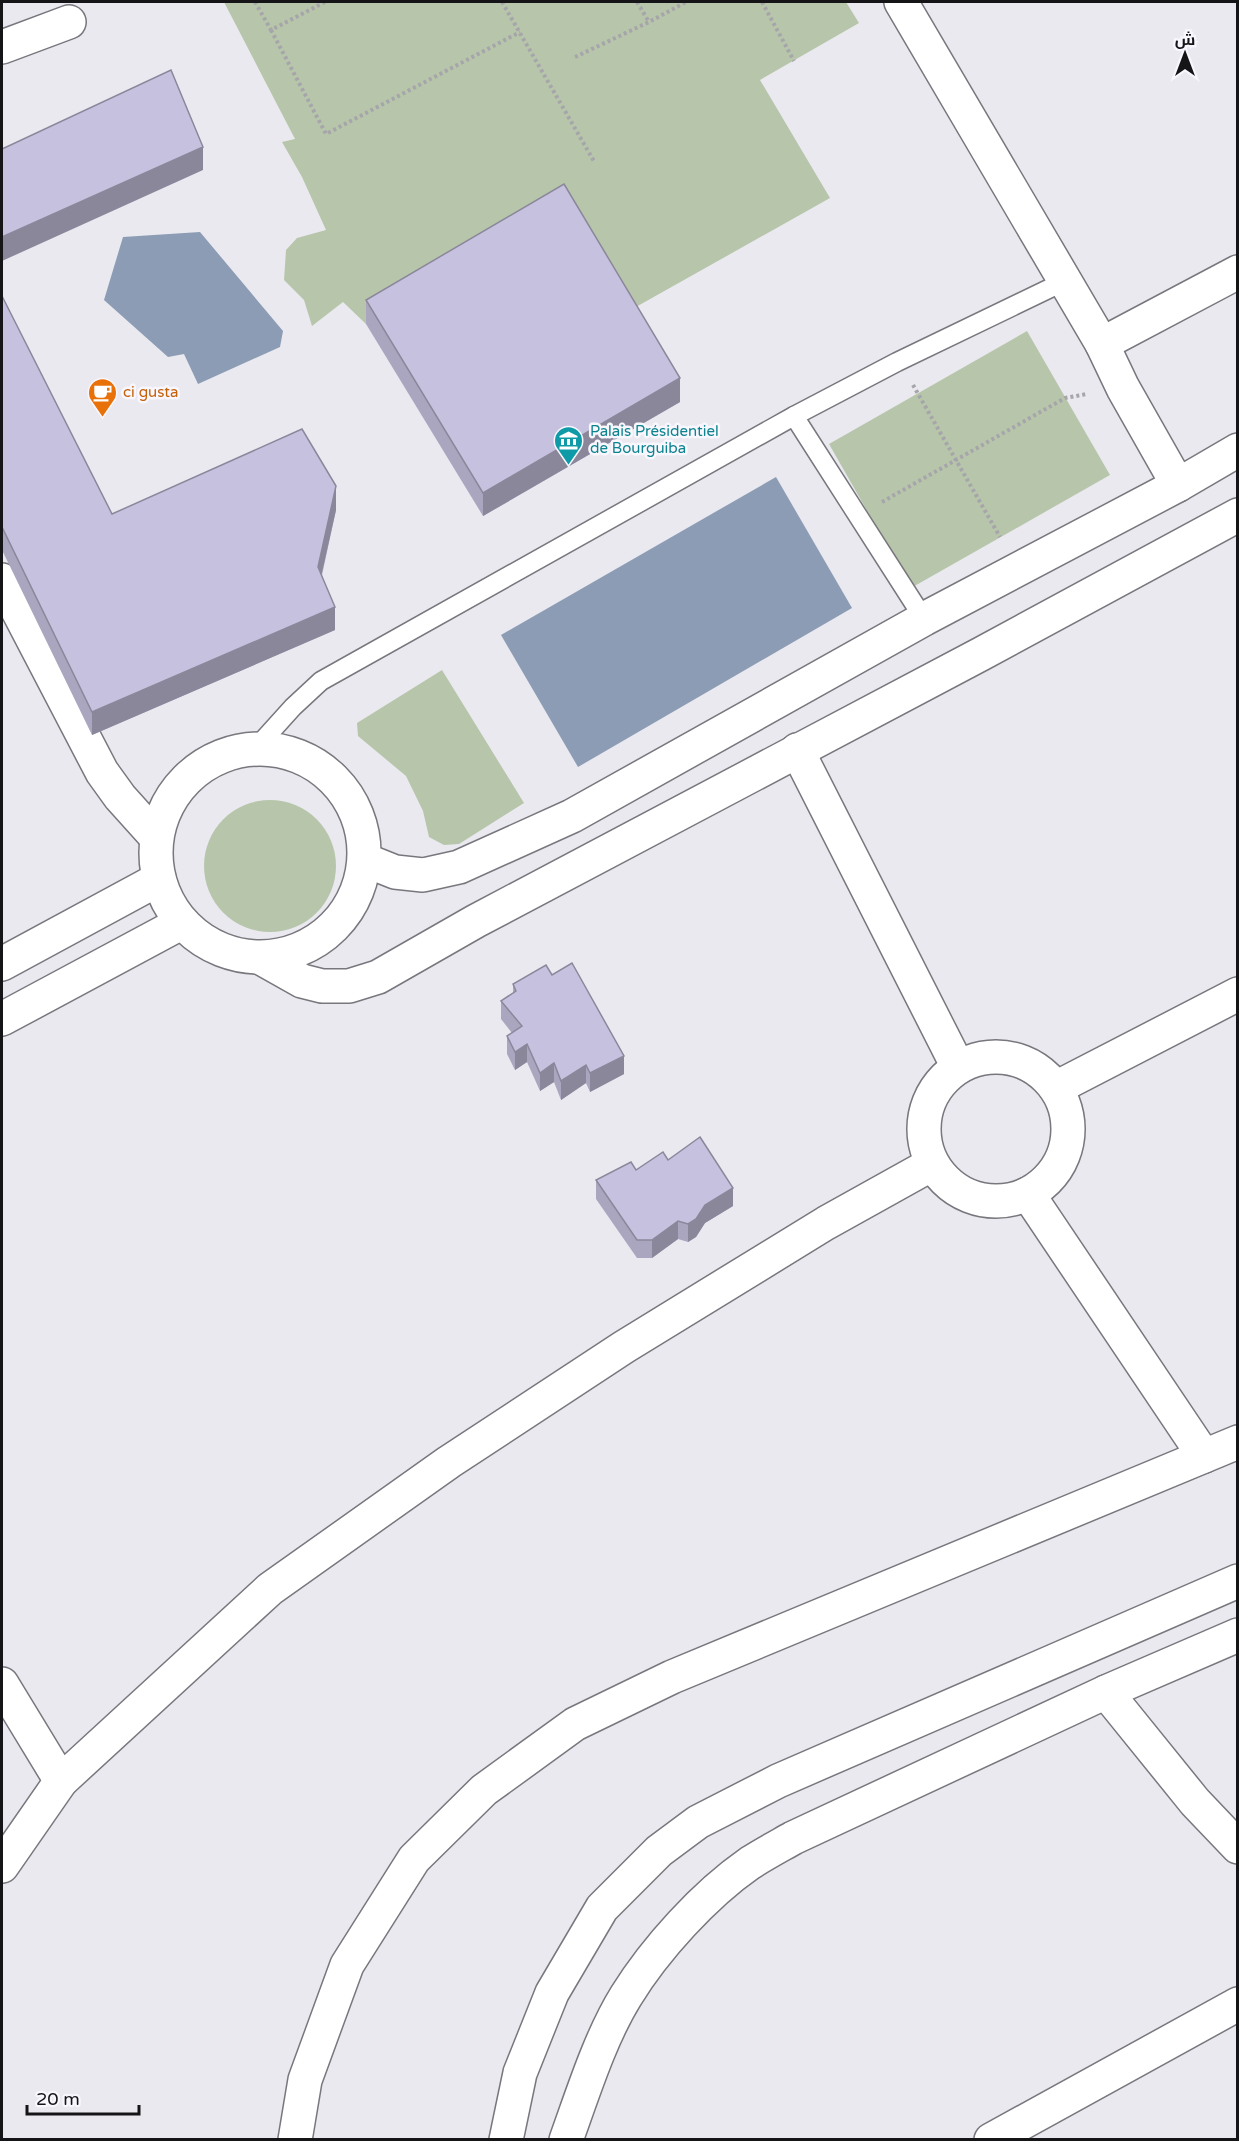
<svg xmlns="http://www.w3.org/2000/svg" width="1239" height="2141" font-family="'Varela Round',Cairo,sans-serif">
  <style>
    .green { fill: #b7c6ab }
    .water { fill: #8b9cb4 }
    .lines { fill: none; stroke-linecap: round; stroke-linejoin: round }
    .service-casing { stroke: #78777d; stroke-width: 21 }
    .minor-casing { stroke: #78777d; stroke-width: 36 }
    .secondary-casing { stroke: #78777d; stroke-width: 36 }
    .path { stroke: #a6a5aa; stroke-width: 4; stroke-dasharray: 3 3; stroke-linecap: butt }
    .service { stroke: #fff; stroke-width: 18 }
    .minor { stroke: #fff; stroke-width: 33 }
    .secondary { stroke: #fff; stroke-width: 33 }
    .wall { fill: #aaa6bf }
    .shaded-wall { fill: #8b879b }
    .building { fill: #c6c1de; stroke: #8b879b; stroke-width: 1.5 }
    .labels { text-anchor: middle; stroke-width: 5; stroke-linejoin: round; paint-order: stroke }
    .food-label { font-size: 15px; fill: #c56008; stroke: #f8f7fd; text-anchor: start }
    .culture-label { font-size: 15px; fill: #0d838f; stroke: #f8f7fd; text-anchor: start }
  </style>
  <rect width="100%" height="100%" fill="#eae9f0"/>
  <g class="green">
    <path d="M224 2H846L859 23 760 80 830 198 627 312 366 324 343 302 312 326 304 300 284 280 286 250 297 238 326 230 302 177 282 142 295 139Z"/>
    <path d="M1027 331 1110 475 911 588 829 444Z"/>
    <path d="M442 670 524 803 459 844 444 845 429 837 423 811 406 776 358 736 357 723Z"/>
    <circle cx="270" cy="866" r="66"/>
  </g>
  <g class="water">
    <path d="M200 232 283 331 280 347 198 384 184 354 168 357 104 300 123 237Z"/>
    <path d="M776 477 852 608 578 767 501 635Z"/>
  </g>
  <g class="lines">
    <defs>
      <g id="service">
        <path d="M794 416 924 619"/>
        <path d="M256 748 293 707 321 681 794 416 897 362 1065 281"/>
      </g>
      <g id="minor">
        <path d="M901 2 1102 344 1123 388 1178 485"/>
        <path d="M2 47 69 22"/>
        <path d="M1102 344 1238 272"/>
        <path d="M2 580 102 772 120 797 156 837"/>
        <circle cx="260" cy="853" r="104"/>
        <path d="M797 750 958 1067"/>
        <path d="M365 860 395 872 423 875 459 867 572 816 924 619 1178 485 1238 450"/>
        <path d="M261 958 302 981 322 986H349L378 977 476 921 981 654 1238 515"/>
        <path d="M2 964 159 879"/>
        <path d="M2 1019 181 923"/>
        <circle cx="996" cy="1129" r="72"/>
        <path d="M1056 1088 1238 994"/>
        <path d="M1028 1194 1204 1456"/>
        <path d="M2 1684 61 1781"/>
        <path d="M1106 1692 1195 1802 1238 1847"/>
        <path d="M2 1866 61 1781 270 1589 449 1462 624 1347 826 1223 932 1164"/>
        <path d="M295 2140 305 2080 347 1965 414 1859 484 1790 575 1724 672 1677 1238 1442"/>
        <path d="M991 2140 1238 2004"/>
      </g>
      <g id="secondary">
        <path d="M506 2140 520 2073 552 1993 602 1908 659 1851 698 1822 778 1781 1238 1581"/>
        <path d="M566 2140C583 2093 600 2038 626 1996 655 1949 704 1895 750 1863 764 1854 779 1846 793 1838L1106 1692 1238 1635"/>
      </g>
    </defs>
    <use href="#service" class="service-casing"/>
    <use href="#minor" class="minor-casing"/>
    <use href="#secondary" class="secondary-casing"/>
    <g class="path">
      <path d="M255 2 271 30 325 2"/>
      <path d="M502 2 595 163"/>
      <path d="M637 2 649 22"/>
      <path d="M762 2 794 61"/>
      <path d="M271 30 326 134 520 32"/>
      <path d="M575 57 649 22 686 2"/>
      <path d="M913 385 1000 537"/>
      <path d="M882 502 1065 398 1087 394"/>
    </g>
    <use href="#service" class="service"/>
    <use href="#minor" class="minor"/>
    <use href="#secondary" class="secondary"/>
  </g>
  <g class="wall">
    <path d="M2 296 112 514 336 510 322 575 335 630 92 735 2 550Z"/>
    <path d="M366 300 680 402 483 516 366 324Z"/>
    <path d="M552 975 624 1074 590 1092 586 1083 561 1100 554 1082 540 1091 527 1062 515 1070 507 1054V1036L512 1033 501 1019V1001L513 993V984Z"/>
    <path d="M636 1170 733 1206 705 1223 696 1237 688 1242 678 1239 652 1258H637L596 1199V1180Z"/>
  </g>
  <g class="shaded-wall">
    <path d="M203 147V170L2 261V237Z"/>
    <path d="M680 378V402L483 516V493Z"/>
    <path d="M336 486V510L318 590V567Z"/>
    <path d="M335 607V630L92 735V712Z"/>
    <path d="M527 1044V1062L515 1070V1052Z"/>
    <path d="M624 1056V1074L590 1092V1073Z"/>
    <path d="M554 1063V1082L540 1091V1073Z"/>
    <path d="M586 1065V1083L561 1100V1081Z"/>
    <path d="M733 1188V1206L705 1223 696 1237 688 1242V1224L705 1205Z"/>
    <path d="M678 1221V1239L652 1258V1240Z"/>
  </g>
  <g class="building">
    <path d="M171 70 203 147 2 237V149Z"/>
    <path d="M564 184 680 378 483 493 366 300Z"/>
    <path d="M2 296 112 514 302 429 336 486 318 567 335 607 92 712 2 527Z"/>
    <path d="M572 963 624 1056 590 1073 586 1065 561 1081 554 1063 540 1073 527 1044 515 1052 507 1036 522 1026 501 1001 516 991 513 984 546 965 552 975Z"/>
    <path d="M700 1137 733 1188 705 1205 696 1219 688 1224 678 1221 652 1240H637L596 1180 631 1162 636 1170 663 1152 668 1160Z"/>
  </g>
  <defs>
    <symbol id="cafe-pin" viewBox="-11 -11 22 30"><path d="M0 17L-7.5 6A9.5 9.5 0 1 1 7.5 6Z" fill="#e8710a" stroke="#f8f7fd"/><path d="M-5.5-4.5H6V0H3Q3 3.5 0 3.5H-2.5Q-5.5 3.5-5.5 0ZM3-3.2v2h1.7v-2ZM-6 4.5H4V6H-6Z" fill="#fff"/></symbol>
    <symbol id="museum-pin" viewBox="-11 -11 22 30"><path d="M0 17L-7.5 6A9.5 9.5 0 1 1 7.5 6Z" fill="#0f9aa8" stroke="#f8f7fd"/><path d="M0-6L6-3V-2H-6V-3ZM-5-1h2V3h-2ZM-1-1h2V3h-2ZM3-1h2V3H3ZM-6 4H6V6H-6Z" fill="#fff"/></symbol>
  </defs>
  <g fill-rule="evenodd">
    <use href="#cafe-pin" x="86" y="376" width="33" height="45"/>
    <use href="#museum-pin" x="552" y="424" width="33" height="45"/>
  </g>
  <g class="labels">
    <g class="food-label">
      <text x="123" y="397">ci gusta</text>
    </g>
    <g class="culture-label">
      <text x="590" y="436">Palais Présidentiel<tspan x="590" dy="17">de Bourguiba</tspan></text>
    </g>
  </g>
  <rect width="1239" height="2141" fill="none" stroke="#151517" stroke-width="6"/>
  <g transform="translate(1185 54)" stroke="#f8f7fd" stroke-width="4.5" paint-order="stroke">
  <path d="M0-4.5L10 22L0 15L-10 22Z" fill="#151517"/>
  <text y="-9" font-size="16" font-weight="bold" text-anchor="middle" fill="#151517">ش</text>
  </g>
  <path d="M27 2105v9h112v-9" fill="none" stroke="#151517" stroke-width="3"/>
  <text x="36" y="2105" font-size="18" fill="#151517" stroke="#f8f7fd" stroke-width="4.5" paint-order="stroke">20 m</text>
</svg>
